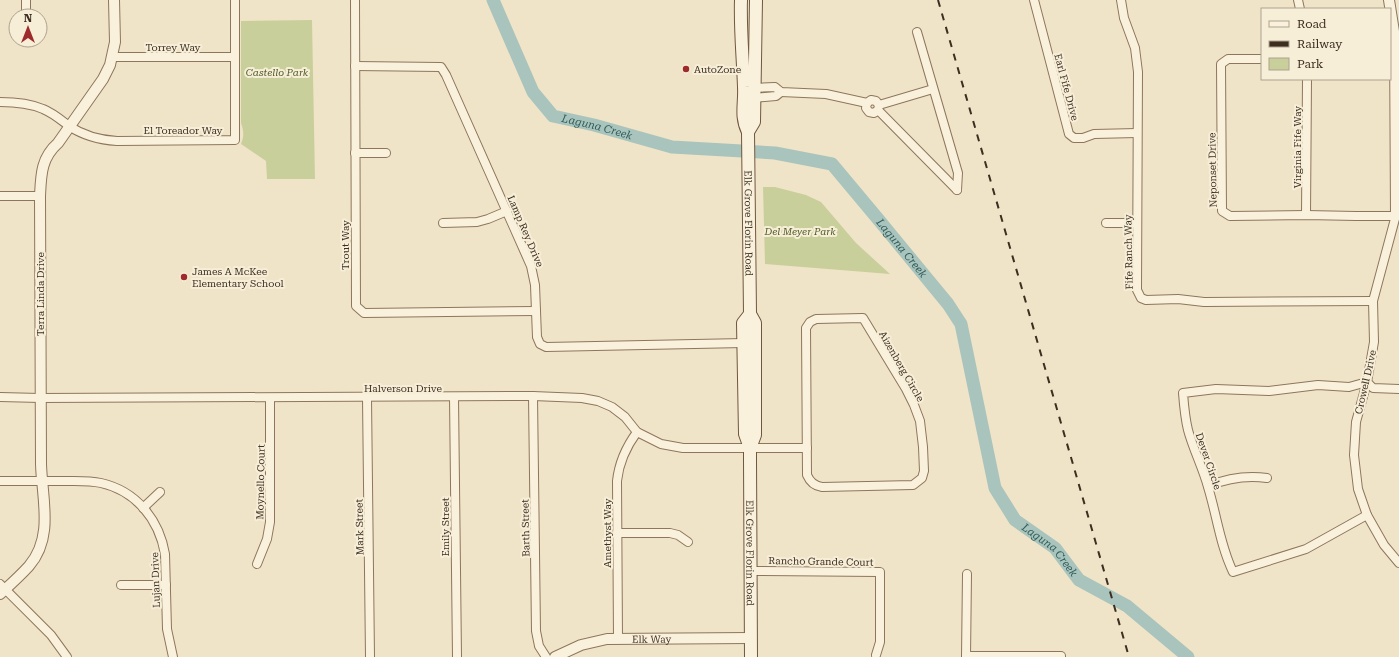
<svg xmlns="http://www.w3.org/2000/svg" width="1399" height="657" font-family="'Roboto Serif',serif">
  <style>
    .green { fill: #c9cf9b }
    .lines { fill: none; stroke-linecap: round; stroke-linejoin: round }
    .river { stroke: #a9c4bc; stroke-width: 13 }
    .minor-casing { stroke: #8d765c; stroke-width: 10 }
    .tertiary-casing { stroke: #8d765c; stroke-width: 12 }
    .secondary-casing { stroke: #6f573f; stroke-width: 14 }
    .minor { stroke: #faf1dc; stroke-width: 8 }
    .tertiary { stroke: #faf1dc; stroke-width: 10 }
    .secondary { stroke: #faf1dc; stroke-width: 12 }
    .rail { stroke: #3d2e20; stroke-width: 2; stroke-dasharray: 7 7; stroke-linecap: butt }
    .poi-dot { fill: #9e2a2b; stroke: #f7eed8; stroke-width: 1.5 }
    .labels { text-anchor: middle; stroke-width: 4; stroke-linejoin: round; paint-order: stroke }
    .street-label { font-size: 10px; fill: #3d2e20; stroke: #f7eed8 }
    .poi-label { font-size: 10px; fill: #3d2e20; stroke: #f7eed8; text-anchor: start }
    .park-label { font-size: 10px; font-style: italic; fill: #4d5a26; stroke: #f7eed8 }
    .water-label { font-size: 11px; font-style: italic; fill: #2f5d5a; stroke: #f7eed8 }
  </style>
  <rect width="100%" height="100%" fill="#f0e4c8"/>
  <g class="green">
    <path d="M312 20 315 179H267L266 161 241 144C244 136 244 132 241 123V21Z"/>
    <path d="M763 187H775L806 195 821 202 856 243 890 274 765 264Z"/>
  </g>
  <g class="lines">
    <path class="river" id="s1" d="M493 0 533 92 553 116 594 125 672 147 775 153 832 164 878 219 948 304 961 324 995 488 1015 520 1055 548 1079 580 1127 606 1188 657"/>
    <defs>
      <g id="minor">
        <path d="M355 0 356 306 364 313 536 311"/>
        <path d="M1034 0 1069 134 1074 138H1083L1094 134 1137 133"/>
        <path d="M1121 0 1124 18 1135 48 1138 72 1137 290 1141 298 1146 300 1178 299 1204 302 1373 301"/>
        <path d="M1298 0 1300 9"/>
        <path d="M26 16V0"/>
        <path d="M917 32 958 173 957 190"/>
        <path d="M113 57H234"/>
        <path d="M1262 59H1228L1221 64 1222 211 1230 216 1306 215 1356 216H1399"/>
        <path d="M355 66 441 67 446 75 531 266 535 285 537 337 540 344 546 347 744 343"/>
        <path d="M754 88 775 87 781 92 826 94 867 103"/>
        <path d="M754 98 776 96 781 92"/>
        <path d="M0 102C15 102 29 103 43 109 53 113 61 120 69 126 84 136 100 140 117 141L235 140V0"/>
        <path d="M879 105 933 89"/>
        <path d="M878 110 874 113 869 112 866 108 867 103 871 100 876 101 879 105 878 110 957 190"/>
        <path d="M355 153H386"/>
        <path d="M0 196H40"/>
        <path d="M1306 215 1307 79"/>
        <path d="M1396 215 1373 301 1374 342 1367 382 1356 422 1354 455 1358 489 1367 515 1384 545 1399 563"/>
        <path d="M443 223 477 222 488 219 507 211"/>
        <path d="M1106 223H1137"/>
        <path d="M863 318 906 389 914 405 920 421 923 447 924 471 922 478 913 485 822 487C814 486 810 482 807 475L806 328 810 322 816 319Z"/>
        <path d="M533 396 536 631 539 646 546 657"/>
        <path d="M0 397 40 398 533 396 582 398 598 401 612 407 625 417 637 432 661 444 683 448H807"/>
        <path d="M454 397 457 657"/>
        <path d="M367 398 370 657"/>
        <path d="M0 481C20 481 41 481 61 481 74 481 88 480 101 483 136 491 159 519 165 554L167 629 173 657"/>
        <path d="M1208 486C1228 478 1246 475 1267 478"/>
        <path d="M143 508 160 492"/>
        <path d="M1367 515 1306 549 1233 572C1220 545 1217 516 1208 487 1203 468 1193 449 1188 430 1185 418 1184 406 1183 393L1216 389 1269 391 1318 385 1349 387 1367 382 1373 388 1399 389"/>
        <path d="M617 533H670L678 535 688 542"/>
        <path d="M257 564 267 539 270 522V398"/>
        <path d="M751 571 880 572V642L876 655"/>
        <path d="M0 584 51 635 67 657"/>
        <path d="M121 585H166"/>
        <path d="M618 639 617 481C619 462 626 447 637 432"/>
        <path d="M966 656H1061"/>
        <path d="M966 657 967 574"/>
      </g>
      <g id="tertiary">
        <path d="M1389 0 1395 38 1396 215"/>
        <path d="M0 594C10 585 20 576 29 566 54 537 42 499 41 464L40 196C41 175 41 158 58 143L103 79 110 65 115 42 114 0"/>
        <path id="s2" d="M555 657 581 645 607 639 751 638"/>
      </g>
      <g id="secondary">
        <path id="s3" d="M741 0C740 29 743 58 744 87 745 104 740 116 748 132L750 314 755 323V435L750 448V460L751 657"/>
        <path d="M748 132 754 122 756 0"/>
        <path d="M750 314 743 323 745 434 750 448"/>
      </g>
    </defs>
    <use href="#minor" class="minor-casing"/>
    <use href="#tertiary" class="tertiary-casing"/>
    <use href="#secondary" class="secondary-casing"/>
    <use href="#minor" class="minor"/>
    <use href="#tertiary" class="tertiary"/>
    <use href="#secondary" class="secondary"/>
    <path class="rail" d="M938 0 1129 657"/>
  </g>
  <g class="poi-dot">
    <circle cx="686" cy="69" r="4"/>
    <circle cx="184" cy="277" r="4"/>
  </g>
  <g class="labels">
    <g class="street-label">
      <text x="173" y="51">Torrey Way</text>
      <text transform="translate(1067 87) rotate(75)" y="4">Earl Fife Drive</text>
      <text x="183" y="134">El Toreador Way</text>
      <text transform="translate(1297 147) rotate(-90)" y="4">Virginia Fife Way</text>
      <text transform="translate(1212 170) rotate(-91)" y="4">Neponset Drive</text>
      <text dy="4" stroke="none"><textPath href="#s3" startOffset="224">Elk Grove Florin Road</textPath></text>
      <text transform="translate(526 231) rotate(67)" y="4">Lamp Rey Drive</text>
      <text transform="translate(345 245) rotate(-90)" y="4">Trout Way</text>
      <text transform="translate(1128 252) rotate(-91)" y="4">Fife Ranch Way</text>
      <text transform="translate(40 294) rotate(-90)" y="4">Terra Linda Drive</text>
      <text transform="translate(902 366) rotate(60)" y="4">Aizenberg Circle</text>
      <text transform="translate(1365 382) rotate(-77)" y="4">Crowell Drive</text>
      <text x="403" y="392">Halverson Drive</text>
      <text transform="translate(1209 461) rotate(71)" y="4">Dever Circle</text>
      <text transform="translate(260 482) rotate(-89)" y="4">Moynello Court</text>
      <text transform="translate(359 527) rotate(-91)" y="4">Mark Street</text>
      <text transform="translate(445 527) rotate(-90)" y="4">Emily Street</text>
      <text transform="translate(525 528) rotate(-91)" y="4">Barth Street</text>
      <text transform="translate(607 533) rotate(-90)" y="4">Amethyst Way</text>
      <text dy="4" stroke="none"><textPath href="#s3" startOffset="556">Elk Grove Florin Road</textPath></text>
      <text transform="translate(821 561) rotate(1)" y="4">Rancho Grande Court</text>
      <text transform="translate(155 580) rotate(-92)" y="4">Lujan Drive</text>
      <text dy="4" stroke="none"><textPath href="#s2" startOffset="100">Elk Way</textPath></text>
    </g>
    <g class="poi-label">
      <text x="694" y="73">AutoZone</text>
      <text x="192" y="275">James A McKee<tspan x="192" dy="12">Elementary School</tspan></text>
    </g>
    <g class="park-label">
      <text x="277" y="76">Castello Park</text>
      <text x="800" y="235">Del Meyer Park</text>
    </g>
    <g class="water-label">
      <text dy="4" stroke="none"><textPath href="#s1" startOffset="177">Laguna Creek</textPath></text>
      <text dy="4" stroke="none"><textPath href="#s1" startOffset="525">Laguna Creek</textPath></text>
      <text dy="4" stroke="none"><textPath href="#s1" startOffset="873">Laguna Creek</textPath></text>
    </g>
  </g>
  <rect x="1261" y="8" width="130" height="72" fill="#f7eed8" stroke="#ada18e"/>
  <rect x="1269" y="21" width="20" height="6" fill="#faf1dc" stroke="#ada18e"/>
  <text x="1297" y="28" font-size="12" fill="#3d2e20">Road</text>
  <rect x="1269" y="41" width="20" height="6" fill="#3d2e20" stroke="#ada18e"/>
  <text x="1297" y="48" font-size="12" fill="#3d2e20">Railway</text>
  <rect x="1269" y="58" width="20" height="12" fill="#c9cf9b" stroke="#ada18e"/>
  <text x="1297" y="68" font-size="12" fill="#3d2e20">Park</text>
  <g transform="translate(28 28)"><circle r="19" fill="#f7eed8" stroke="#ada18e"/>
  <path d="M0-3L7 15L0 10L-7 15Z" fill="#9e2a2b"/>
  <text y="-6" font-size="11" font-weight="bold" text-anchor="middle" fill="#3d2e20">N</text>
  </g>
</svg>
